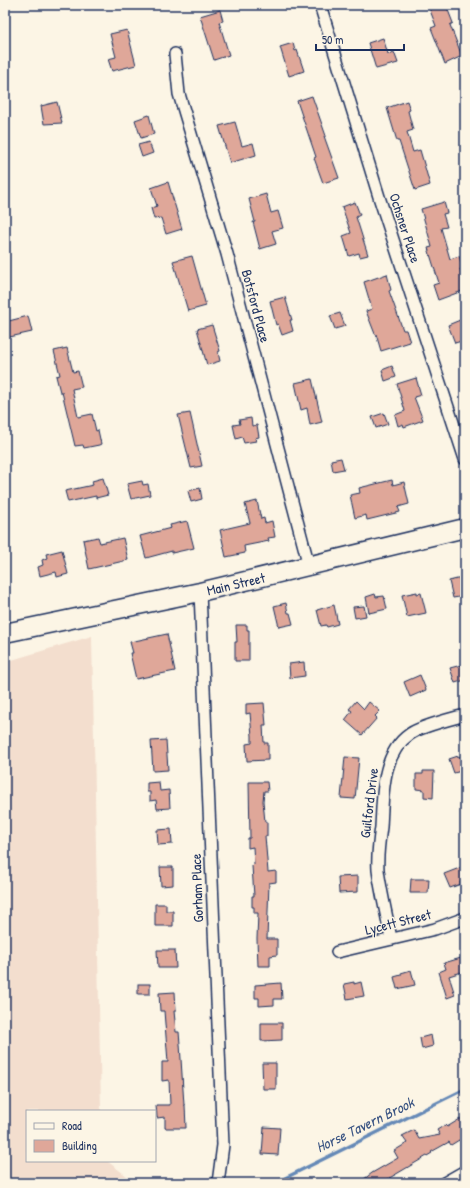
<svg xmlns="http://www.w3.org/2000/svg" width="470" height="1188" font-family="'Patrick Hand',sans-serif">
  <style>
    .built { fill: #f3dece }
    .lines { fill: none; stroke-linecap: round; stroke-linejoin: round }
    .stream { stroke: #6589b7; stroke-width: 3.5 }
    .building { fill: #dfa799; stroke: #1b2f5e }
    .minor-casing { stroke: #1b2f5e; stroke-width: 14 }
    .primary-casing { stroke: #1b2f5e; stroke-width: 21 }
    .minor { stroke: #fcf5e5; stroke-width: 11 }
    .primary { stroke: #fcf5e5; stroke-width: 18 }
    .labels { text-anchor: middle; stroke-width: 3; stroke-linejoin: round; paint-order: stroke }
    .street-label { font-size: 14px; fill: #1b2f5e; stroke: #fcf5e5 }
    .water-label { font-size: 15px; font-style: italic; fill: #3a5483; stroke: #fcf5e5 }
  </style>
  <rect width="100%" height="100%" fill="#fcf5e5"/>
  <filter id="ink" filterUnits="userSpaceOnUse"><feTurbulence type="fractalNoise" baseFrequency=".025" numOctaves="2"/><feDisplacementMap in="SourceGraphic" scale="8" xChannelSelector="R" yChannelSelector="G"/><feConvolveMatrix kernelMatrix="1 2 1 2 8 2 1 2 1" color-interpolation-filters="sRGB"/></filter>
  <g filter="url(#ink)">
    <path class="built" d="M92 636 101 1111H27V1161H107L136 1183H5V662Z"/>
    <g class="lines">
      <path class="stream" d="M275 1183 465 1089"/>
    </g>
    <g class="building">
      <path d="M428 5H446L453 23 450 25 462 56 445 64 431 28 436 26Z"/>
      <path d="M220 10 223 21 219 22 229 55 214 60 200 16Z"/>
      <path d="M127 30 136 65 112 71 108 59 116 57 110 34Z"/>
      <path d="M383 38 388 54 394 52 398 63 376 69 368 43Z"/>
      <path d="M293 43 295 51 297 50 304 71 289 76 280 47Z"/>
      <path d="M312 96 326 136H324L339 178 323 183 314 158 316 157 297 101Z"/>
      <path d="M407 101 410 110 408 111 413 130 407 132 413 152 420 150 430 185 415 190 399 141H397L387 108Z"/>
      <path d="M57 102 62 123 44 124 41 106Z"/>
      <path d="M149 115 154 134 141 138 135 120Z"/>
      <path d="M235 122 242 146 253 143 256 155 230 163 219 126Z"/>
      <path d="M149 142 153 153 142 157 138 145Z"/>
      <path d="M168 182 182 229 166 234 161 218 154 219 151 208 157 206 151 188Z"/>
      <path d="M266 194 271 213 278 211 283 228 272 231 276 244 260 249 253 222H255L249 199Z"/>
      <path d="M355 202 360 215 356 217 368 255 360 257 359 253 349 256 343 236 351 233 342 207Z"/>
      <path d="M444 202 447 213 443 214 447 227 441 228 450 259 459 256 463 268 460 269 465 282V290L438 300 433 285 439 283 428 248 432 247 421 209Z"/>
      <path d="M192 256 206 306 188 311 173 261Z"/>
      <path d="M387 274 391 290 389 291 403 330H406L410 342 381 351 376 334H375L366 311 372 309 364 282Z"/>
      <path d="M285 297 292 320H290L293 331 282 335 278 324 276 325 270 301Z"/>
      <path d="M340 313 345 326 335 329 330 316Z"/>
      <path d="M28 316 32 332 5 338V322Z"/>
      <path d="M465 318V340L455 343 448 325Z"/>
      <path d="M212 325 220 351 218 352 220 361 207 365 197 329Z"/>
      <path d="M67 348 73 372 78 371 82 387 72 389 78 417 92 414 96 431 98 430 101 444 99 445 84 448 83 445 75 446 62 392H60L56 376 60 375 54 351Z"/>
      <path d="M392 366 396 377 385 381 382 370Z"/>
      <path d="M416 378 421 395 414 397 423 420 404 427 403 424 398 426 395 415 405 411 397 384Z"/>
      <path d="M312 379 322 422 310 425 307 408 301 410 295 383Z"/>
      <path d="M190 413 202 466 191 468 178 415Z"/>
      <path d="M384 413 388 424 376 428 372 417Z"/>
      <path d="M251 418 252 426 257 425 259 437 255 438 256 441 244 443 242 437 236 439 233 425 240 424 239 420Z"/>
      <path d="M341 458 344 469 333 471 331 460Z"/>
      <path d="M103 478 108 495 96 498V496L68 502 65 491 93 485 92 481Z"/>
      <path d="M392 480 393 485 404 482 409 504 398 507 400 512 367 520 366 515 355 518 350 495 360 493 359 488Z"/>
      <path d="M142 481 143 485 148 484 150 495 131 499 127 484Z"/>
      <path d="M200 488 202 499 191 502 188 491Z"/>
      <path d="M257 501 261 519 264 518 265 523 272 521 275 537 268 538 269 541 244 546 245 553 226 557 220 530 250 523 245 504Z"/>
      <path d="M187 521 194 548 172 553V551L146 558 140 536 171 528 170 525Z"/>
      <path d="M98 537 100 543 123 538 128 560 89 569 83 540Z"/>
      <path d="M62 550 68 574 57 577 56 572 40 576 38 567 43 565 42 560 47 558 46 554Z"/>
      <path d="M465 577V596L453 598 449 581Z"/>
      <path d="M417 592V594L421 593 426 613 407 617 402 595Z"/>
      <path d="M375 594 376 597 384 596 387 609 369 613 366 597Z"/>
      <path d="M286 603 288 613H290L293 624 279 627 274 606Z"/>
      <path d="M334 605 338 624 327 627 326 625 321 626 317 610Z"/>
      <path d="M364 606 366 616 355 618 353 607Z"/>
      <path d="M236 625H247V630H249V661H235V642H237Z"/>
      <path d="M167 634 175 671 136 679 130 653H133L130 642Z"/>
      <path d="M304 662 305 676 290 678 289 664Z"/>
      <path d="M465 664V680L455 683 450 668Z"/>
      <path d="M420 675 426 690 410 697 404 682Z"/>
      <path d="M356 701 364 709 369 702 380 711 375 716 377 718 362 735 345 720 352 711 349 709Z"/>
      <path d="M264 703 266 725H263L264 743H268V760L247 761 246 744 252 743V736L250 713 246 714V704Z"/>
      <path d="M166 740 168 770 153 771 151 741Z"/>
      <path d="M458 756 460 757 465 756V770L454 773 449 759Z"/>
      <path d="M345 757 359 758 355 799 341 798Z"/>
      <path d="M423 771H434L433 798 424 797V790L416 789V774H423Z"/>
      <path d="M159 782 160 791 169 790 170 808 157 809 156 800 150 801V792H147V783Z"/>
      <path d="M249 782H267L268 791H264L263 801 265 822H267V836H265L268 872 276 871V882L269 883 267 939H277V955L270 956V966H258L257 939 258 913H254V907H252V896H254L252 866 254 864 253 847 248 848V838H250Z"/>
      <path d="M171 829 172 844 158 845 157 830Z"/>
      <path d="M160 867H173V885L161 886Z"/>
      <path d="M462 867 465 874V879L460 882 461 884 450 888 444 874Z"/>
      <path d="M358 876V892L339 893 338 877Z"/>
      <path d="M411 879H429L428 893H410Z"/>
      <path d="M155 904H166V911H173V926H155Z"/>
      <path d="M157 950H175L176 968H158Z"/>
      <path d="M461 958 465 971 449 976 455 995 447 998 439 972 446 969 444 963Z"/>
      <path d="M411 970 415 985 397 989 394 977 401 975V973Z"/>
      <path d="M354 982V984L361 982 364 996 347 999 344 984Z"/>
      <path d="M281 983 282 999H274V1005L259 1006V998H255V985Z"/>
      <rect x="138" y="984" width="12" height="10"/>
      <path d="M175 992 176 1011H174L176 1032H179L180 1044 184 1105H185L186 1128H165V1117L157 1118 156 1105H170L169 1080 162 1081V1062H168L164 1011H160L159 993Z"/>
      <path d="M261 1023H282V1040L261 1041Z"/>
      <path d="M431 1035 433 1046 422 1049 420 1038Z"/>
      <path d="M262 1063H276V1089H263Z"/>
      <path d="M465 1116V1144L459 1140 451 1145 449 1142 431 1152 432 1153 381 1183H359L372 1173 398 1158 394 1151 407 1143 402 1136 414 1130 419 1139 440 1135 437 1130 445 1125 447 1127Z"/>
      <path d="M264 1127 280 1128 278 1155 262 1154Z"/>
    </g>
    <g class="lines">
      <defs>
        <g id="minor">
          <path d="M320 5 380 200 465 459"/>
          <path d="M175 54 179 94 227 254 309 566"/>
          <path d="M200 592 223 1145 218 1183"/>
          <path d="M391 939C387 916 381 893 378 870 377 856 379 841 381 827 383 796 381 754 410 734 421 726 451 719 465 715"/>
          <path d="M337 952 435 929 465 918"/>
          <path d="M444 1183 465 1171"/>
        </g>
        <path id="primary" d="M5 633 200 592 465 528"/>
      </defs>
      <use href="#minor" class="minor-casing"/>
      <use href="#primary" class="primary-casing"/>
      <use href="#minor" class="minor"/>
      <use href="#primary" class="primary"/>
    </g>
  </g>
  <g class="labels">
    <g class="street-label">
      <text transform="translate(405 228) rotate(72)" y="5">Ochsner Place</text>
      <text transform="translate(256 306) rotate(75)" y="5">Botsford Place</text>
      <text transform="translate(236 584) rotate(-13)" y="5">Main Street</text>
      <text transform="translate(369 803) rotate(-83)" y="5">Guilford Drive</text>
      <text transform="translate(197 888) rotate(-92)" y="5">Gorham Place</text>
      <text transform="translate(398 922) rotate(-14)" y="5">Lycett Street</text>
    </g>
    <g class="water-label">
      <text transform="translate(365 1125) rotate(-26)" y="5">Horse Tavern Brook</text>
    </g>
  </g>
  <rect width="470" height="1188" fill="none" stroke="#fcf5e5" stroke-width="20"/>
  <rect x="10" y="10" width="450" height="1168" fill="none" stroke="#1b2f5e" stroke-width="1.5" filter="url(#ink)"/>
  <rect x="26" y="1110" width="130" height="52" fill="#fcf5e5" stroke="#a2a6af"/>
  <rect x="34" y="1123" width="20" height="6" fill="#fcf5e5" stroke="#a2a6af"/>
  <text x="62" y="1130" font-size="12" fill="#1b2f5e">Road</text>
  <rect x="34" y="1140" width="20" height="12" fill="#dfa799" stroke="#a2a6af"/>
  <text x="62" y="1150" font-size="12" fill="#1b2f5e">Building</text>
  <path d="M316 44v6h88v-6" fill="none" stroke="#1b2f5e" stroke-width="2"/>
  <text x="322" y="44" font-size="12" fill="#1b2f5e" stroke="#fcf5e5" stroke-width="3" paint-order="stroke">50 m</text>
</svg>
